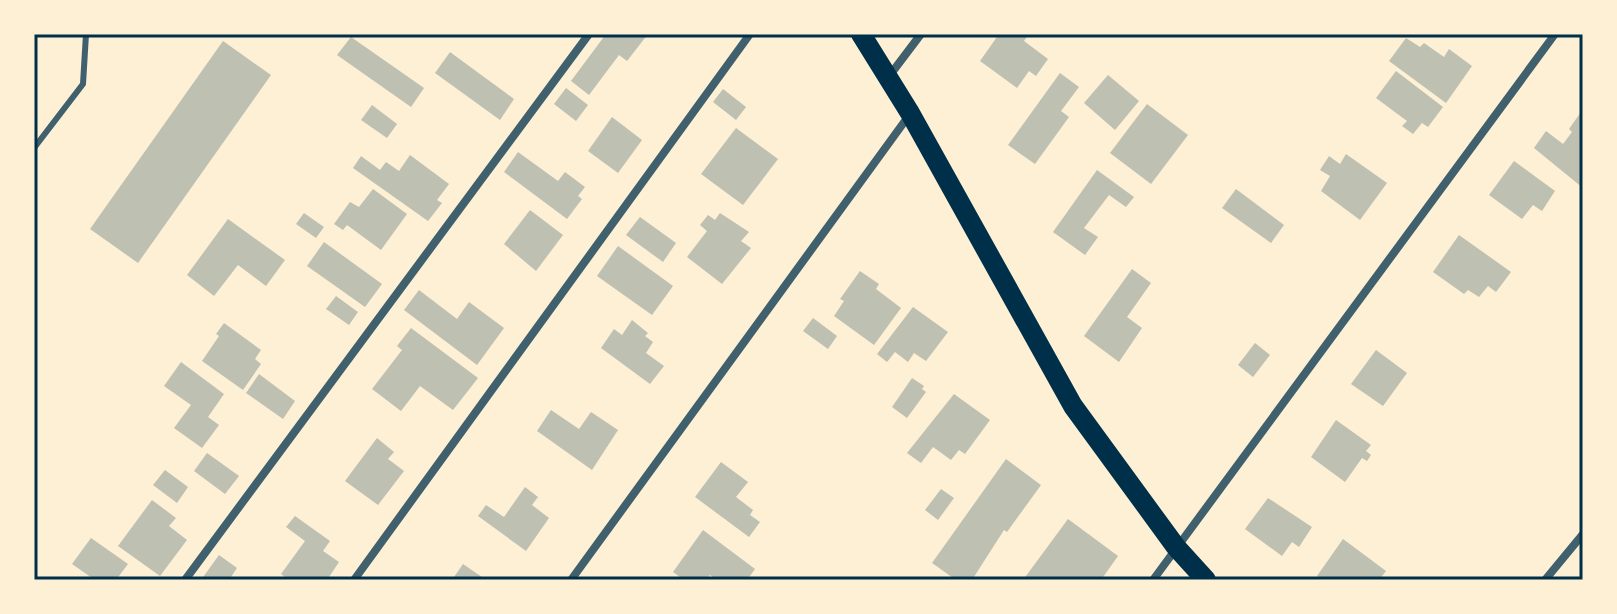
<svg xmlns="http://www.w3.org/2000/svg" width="1617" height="614" font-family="'Alegreya Sans',sans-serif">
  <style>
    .building { fill: #bec0b2 }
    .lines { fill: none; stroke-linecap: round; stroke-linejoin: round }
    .service { stroke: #3f606c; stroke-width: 6 }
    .minor { stroke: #3f606c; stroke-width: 8 }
    .primary { stroke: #003049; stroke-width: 20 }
    .neatline { fill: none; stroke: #003049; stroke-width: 3 }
  </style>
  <rect width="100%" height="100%" fill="#fdf0d5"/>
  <g class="building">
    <path d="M606 34H648L627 61 619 55 589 95 571 81Z"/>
    <path d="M999 34H1029L1024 41 1048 59 1036 76 1029 71 1017 88 980 61Z"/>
    <path d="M351 37 424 88 411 107 337 55Z"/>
    <path d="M1406 38 1420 47 1424 43 1444 57 1449 49 1472 66 1446 103 1389 61Z"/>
    <path d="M223 41 271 75 138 263 90 229Z"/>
    <path d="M450 52 514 99 500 120 435 73Z"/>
    <path d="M1396 71 1443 107 1428 127 1422 123 1413 134 1402 126 1407 121 1376 98Z"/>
    <path d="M1060 73 1079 87 1061 111 1069 117 1035 164 1008 145Z"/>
    <path d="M1108 75 1139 101 1115 130 1084 103Z"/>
    <path d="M566 88 588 105 576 121 554 104Z"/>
    <path d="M723 89 746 107 736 120 713 102Z"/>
    <path d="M1147 104 1188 135 1151 184 1110 153Z"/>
    <path d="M372 105 397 124 387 138 361 120Z"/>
    <path d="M1581 112 1583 113V188L1534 148 1546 131 1563 144 1572 132 1569 129Z"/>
    <path d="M612 117 642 140 618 173 588 151Z"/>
    <path d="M736 128 778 159 743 205 701 174Z"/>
    <path d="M518 152 558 181 565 172 585 187 578 196 582 199 567 219 504 172Z"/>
    <path d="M1346 154 1387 183 1360 220 1321 191 1330 176 1320 170 1329 156 1340 164Z"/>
    <path d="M410 155 449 184 437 200 442 203 428 221 353 168 361 156 380 170 386 162 399 171Z"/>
    <path d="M1514 161 1555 191 1542 211 1533 205 1522 219 1489 195Z"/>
    <path d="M1097 170 1134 197 1126 207 1109 195 1084 228 1098 237 1085 255 1053 232Z"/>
    <path d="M373 189 407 214 381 250 347 225 343 230 334 224 350 202 359 207Z"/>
    <path d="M1236 189 1284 225 1271 243 1222 208Z"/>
    <path d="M530 210 563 235 536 271 504 244Z"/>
    <path d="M304 213 324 227 316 238 296 224Z"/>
    <path d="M720 213 749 232 741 241 751 248 722 284 687 257 707 231 700 225 708 215 715 220Z"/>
    <path d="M640 217 676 243 663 262 626 235Z"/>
    <path d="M228 219 285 260 266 286 238 265 214 296 187 275Z"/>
    <path d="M1459 235 1511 272 1496 292 1488 286 1479 297 1468 290 1464 294 1433 272Z"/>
    <path d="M324 242 382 284 365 307 307 266Z"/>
    <path d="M618 246 673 286 652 315 597 276Z"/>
    <path d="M1132 269 1151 283 1127 317 1142 328 1119 362 1084 336Z"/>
    <path d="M860 271 879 284 876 289 901 308 874 345 834 316 844 301 840 299Z"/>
    <path d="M419 290 457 319 469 302 504 328 477 365 404 310Z"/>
    <path d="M336 296 358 312 349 325 326 309Z"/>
    <path d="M913 307 948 332 926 361 914 353 908 362 895 352 887 362 877 354Z"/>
    <path d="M813 318 837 336 828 349 803 331Z"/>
    <path d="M632 320 648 333 645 336 653 342 646 353 664 366 650 384 601 348 614 329 622 335Z"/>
    <path d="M224 323 261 350 255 359 261 364 243 390 202 361 219 336 216 334Z"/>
    <path d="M411 328 478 378 453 410 420 386 401 411 372 389 402 350 397 346Z"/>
    <path d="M1255 343 1270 355 1253 377 1238 365Z"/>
    <path d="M1376 350 1407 373 1383 406 1351 384Z"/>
    <path d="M181 362 224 394 208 417 219 425 202 448 174 428 191 405 164 386Z"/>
    <path d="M259 374 295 401 283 419 246 393Z"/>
    <path d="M912 378 924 386 922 389 926 392 907 418 892 407Z"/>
    <path d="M954 394 990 420 965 454 959 450 951 460 933 447 921 463 907 453Z"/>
    <path d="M551 410 579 429 591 412 618 430 592 470 537 431Z"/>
    <path d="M1336 420 1371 445 1366 451 1371 455 1367 461 1362 458 1345 482 1311 457Z"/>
    <path d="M377 438 394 452 388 459 404 471 378 505 345 481Z"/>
    <path d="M207 453 239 476 225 494 194 471Z"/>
    <path d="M1006 459 1041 485 1007 532 1004 530 972 580H956L932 563Z"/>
    <path d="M721 462 748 482 736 497 753 510 750 515 760 522 749 537 695 497Z"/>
    <path d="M165 470 188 487 177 503 153 485Z"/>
    <path d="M525 487 538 497 532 505 549 518 526 551 478 516 486 505 504 517Z"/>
    <path d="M941 489 954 498 938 520 925 510Z"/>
    <path d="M1268 498 1312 527 1299 547 1292 542 1282 556 1245 529Z"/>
    <path d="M152 500 176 518 169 526 187 540 160 576 118 546Z"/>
    <path d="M295 516 330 541 323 551 339 562 327 580H289L281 574 305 541 286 527Z"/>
    <path d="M1068 519 1118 556 1101 580H1023Z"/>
    <path d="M703 530 755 569 747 580H717L710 575 706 580H684L673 572Z"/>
    <path d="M91 538 128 564 116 580 107 577 105 580H95L72 564Z"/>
    <path d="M1343 539 1386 571 1379 580H1323L1317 576Z"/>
    <path d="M219 555 237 568 229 580H201Z"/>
    <path d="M463 564 482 577 480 580H452Z"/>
  </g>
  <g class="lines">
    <path class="service" d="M34 148 83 84 86 34"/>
    <g class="minor">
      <path d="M890 75 921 34"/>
      <path d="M185 580 589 34"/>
      <path d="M354 580 750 34"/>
      <path d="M571 580 910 114"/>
      <path d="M1153 580 1555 34"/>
      <path d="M1545 580 1583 534"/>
    </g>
    <path class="primary" d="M861 34 910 113 1073 406 1176 547 1206 580"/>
  </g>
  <rect width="1617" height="614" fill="none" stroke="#fdf0d5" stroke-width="72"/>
  <rect x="36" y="36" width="1545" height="542" class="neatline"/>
</svg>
